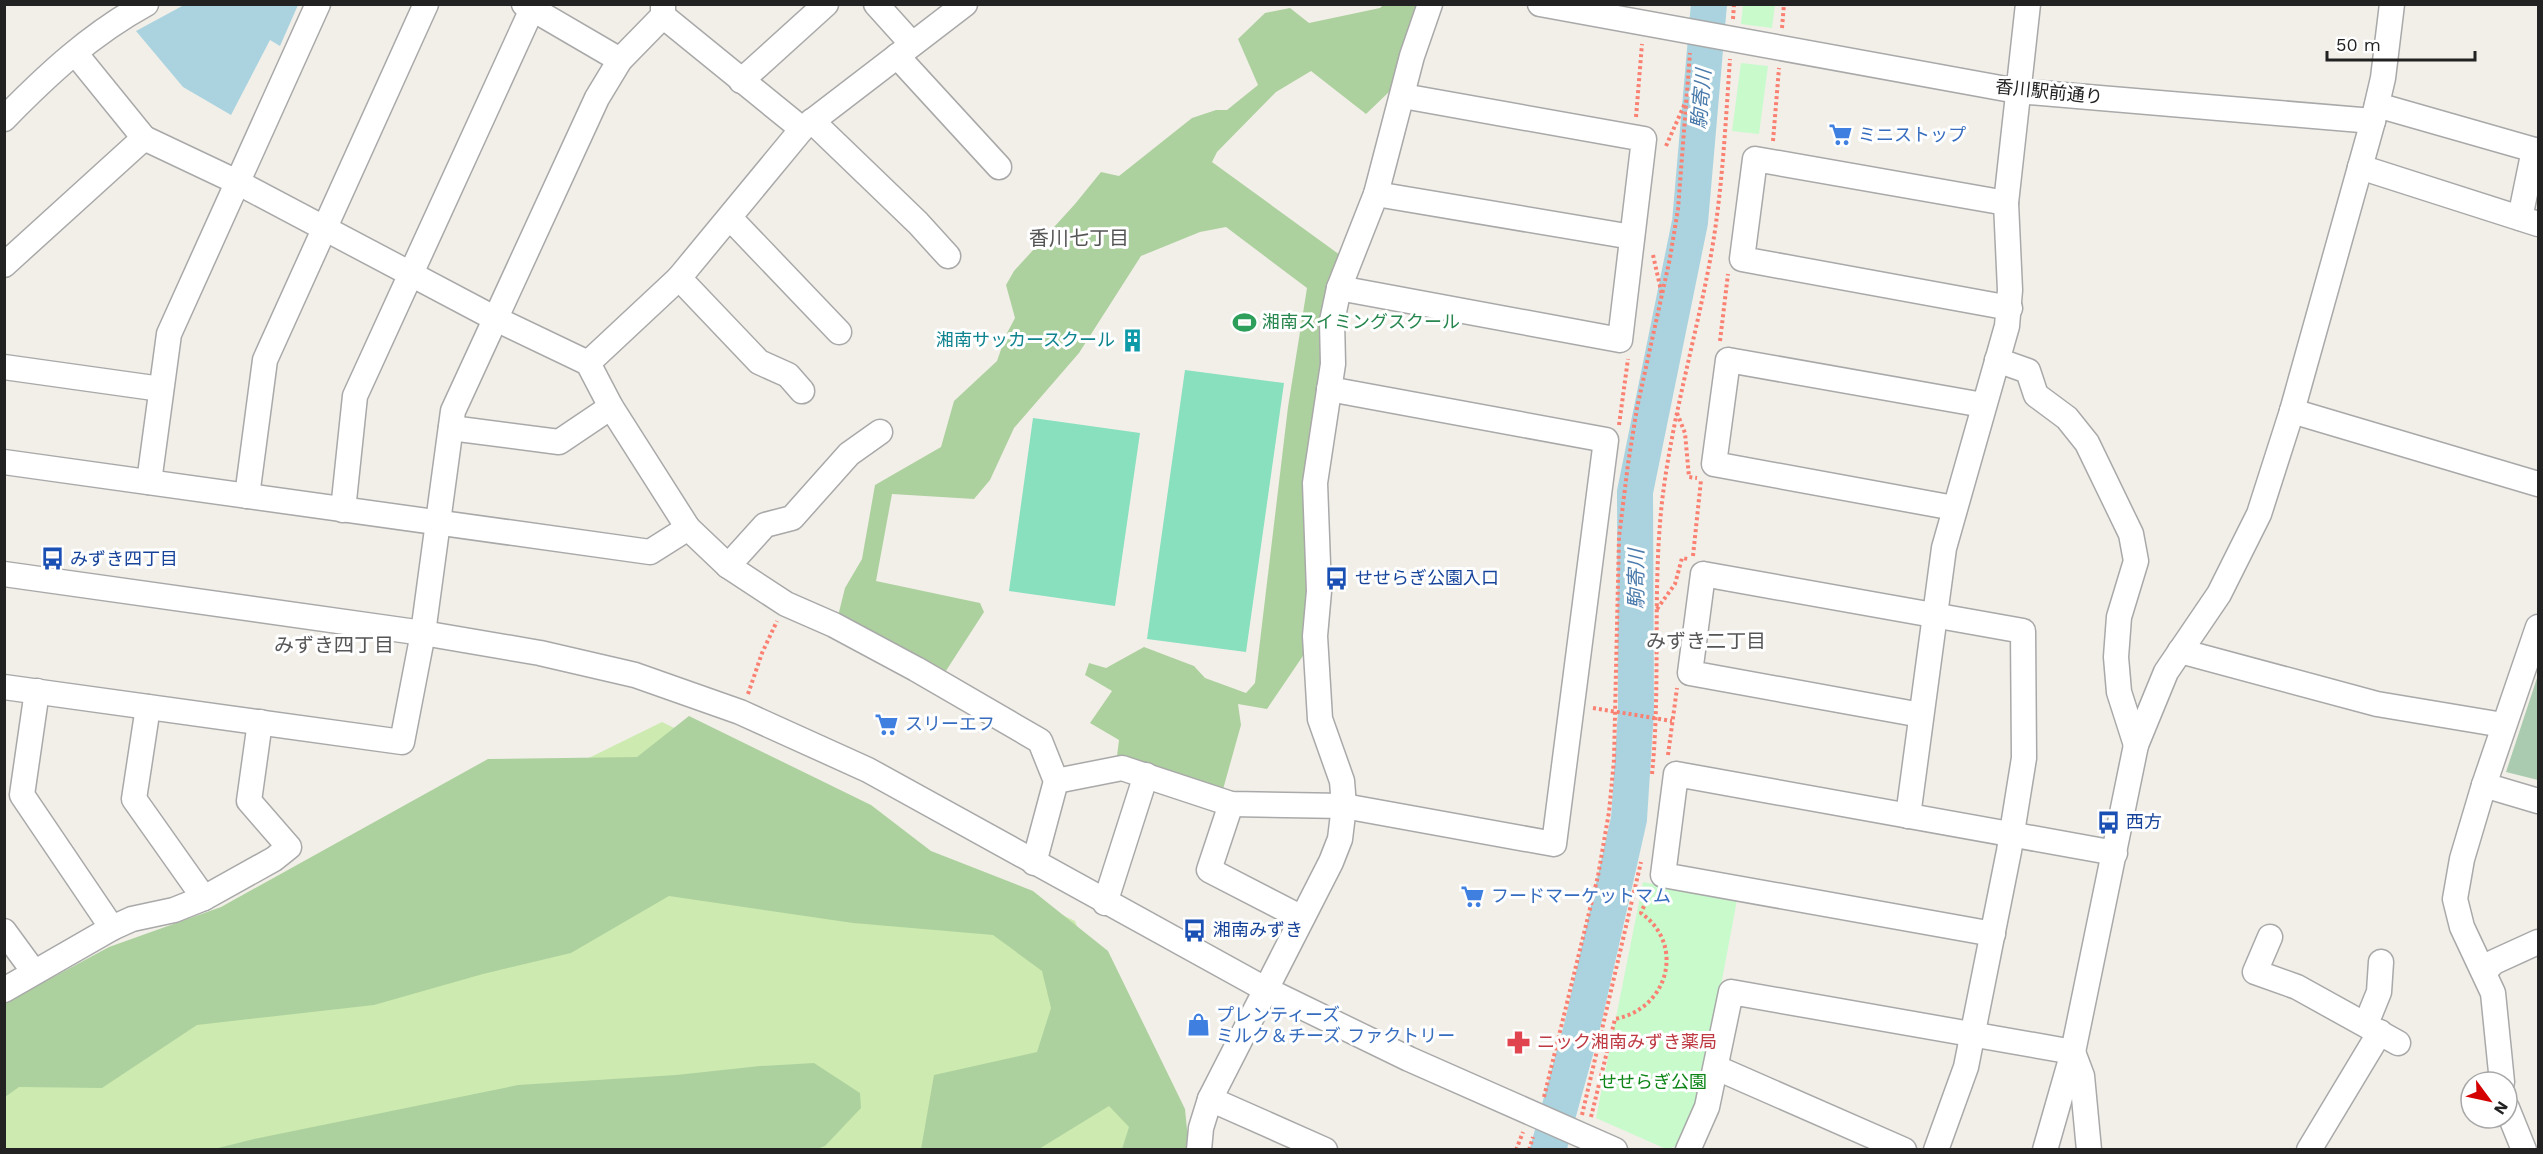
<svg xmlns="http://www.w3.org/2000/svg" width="2543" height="1154" font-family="'Work Sans','Noto Sans JP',sans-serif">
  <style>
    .grass { fill: #cdebb0 }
    .forest { fill: #add19e }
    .cemetery { fill: #aacbaf }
    .park { fill: #c8facc }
    .pitch { fill: #88e0be }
    .water { fill: #aad3df }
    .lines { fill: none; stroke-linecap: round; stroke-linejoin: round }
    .river { stroke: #aad3df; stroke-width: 36 }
    .minor-casing { stroke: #a9a9a9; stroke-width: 27 }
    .path { stroke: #fa8072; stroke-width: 4; stroke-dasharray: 3 3; stroke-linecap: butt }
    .minor { stroke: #fff; stroke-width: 24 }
    .labels { text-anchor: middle; stroke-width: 6; stroke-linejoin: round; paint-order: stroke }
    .street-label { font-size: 18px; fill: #222; stroke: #fff }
    .shop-label { font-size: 18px; fill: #366cbe; stroke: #fff; text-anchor: start }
    .leisure-label { font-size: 18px; fill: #27864d; stroke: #fff; text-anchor: start }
    .culture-label { font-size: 18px; fill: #0d838f; stroke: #fff; text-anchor: end }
    .transit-label { font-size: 18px; fill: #164399; stroke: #fff; text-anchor: start }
    .health-label { font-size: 18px; fill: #be3a42; stroke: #fff; text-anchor: start }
    .park-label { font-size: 18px; fill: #0c8416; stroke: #fff }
    .water-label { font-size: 20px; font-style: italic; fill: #4a7aab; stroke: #fff }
    .neighbourhood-label { font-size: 20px; fill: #555; stroke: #fff }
  </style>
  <rect width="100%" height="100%" fill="#f2efe9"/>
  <path class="grass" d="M662 722 1075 921 1165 1149 5 1150V1060L314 893Z"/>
  <g class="forest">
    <path d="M1383 5H1419L1390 91 1366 114 1311 71 1276 92 1217 152 1212 162 1340 255 1331 273 1323 323 1309 647 1267 709 1238 704 1241 725 1222 793 1117 756 1119 740 1090 723 1112 691 1085 675 1089 663 1106 668 1144 647 1194 666 1205 678 1246 693 1255 683 1288 407 1307 288 1226 227 1200 232 1141 256 1079 353 1014 428 990 480 974 499 892 494 876 581 980 603 984 612 942 677 838 616 845 588 862 559 875 485 941 447 954 401 997 361 1006 335 1015 318 1006 285 1014 271 1075 204 1101 172 1119 176 1192 118 1216 110H1227L1258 85 1238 39 1265 13 1290 8 1309 23 1380 8Z"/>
    <path d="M689 716 871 805 931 851 1033 891 1108 951 1185 1109 1189 1149H1122L1129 1127 1109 1106 1039 1149H921L934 1075 1037 1052 1051 1008 1042 971 993 935 853 923 669 896 571 953 483 974 374 1005 197 1025 102 1088 19 1087 5 1097V1003L109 947 221 907 488 759 637 757Z"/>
    <path d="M814 1063 860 1093 861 1108 825 1146 817 1149H214L254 1139 518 1085 676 1075 760 1066Z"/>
  </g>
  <path class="cemetery" d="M2538 675V780L2506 772Z"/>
  <g class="park">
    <path d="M1743 5H1775L1772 28 1741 24Z"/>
    <path d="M1741 63 1768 66 1759 134 1732 131Z"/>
    <path d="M1643 882 1737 900 1700 1097 1678 1146 1666 1149 1596 1118Z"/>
  </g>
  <g class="pitch">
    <path d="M1185 370 1284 383 1246 652 1147 639Z"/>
    <path d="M1033 418 1140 433 1115 606 1009 591Z"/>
  </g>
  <path class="water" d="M184 5H298L280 46 270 40 231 115 183 87 136 31Z"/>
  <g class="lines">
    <path class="river" d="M1548 1150 1582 1027 1629 819 1636 711 1635 492 1690 222 1709 4"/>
    <defs>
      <g id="minor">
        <path d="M524 4 620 60"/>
        <path d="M876 4 912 44"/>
        <path d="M1540 4 2017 91 2373 121"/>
        <path d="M663 16 802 129"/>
        <path d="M75 53 144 138"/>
        <path d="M897 56 999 167"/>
        <path d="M741 81 826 4"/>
        <path d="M2377 105 2538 151"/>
        <path d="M4 119C47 75 91 34 146 4"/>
        <path d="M812 121 918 223 948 256"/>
        <path d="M2360 167 2538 224"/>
        <path d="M1376 194 1632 237"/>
        <path d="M2006 203 1755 159 1742 259 2010 308"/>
        <path d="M730 218 839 332"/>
        <path d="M2520 218 2534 150"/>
        <path d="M4 265 144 138 237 182 494 318 588 363 611 407 688 528 728 566 786 604 834 625 916 669 1040 741 1056 781 1034 863"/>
        <path d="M679 278 759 362 788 375 802 391"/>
        <path d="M1339 288 1620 340 1644 139 1403 96"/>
        <path d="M1997 360 2028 371 2036 395 2067 418 2087 443 2131 534 2136 561 2119 617 2116 657 2119 692 2136 745"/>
        <path d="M588 363 679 278 802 129 965 4"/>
        <path d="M4 367 161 389"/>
        <path d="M2292 411 2538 484"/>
        <path d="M451 428 559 442 611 407"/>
        <path d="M4 462 650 552 688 528"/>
        <path d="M149 482 169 334 318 4"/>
        <path d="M247 496 265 360 426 4"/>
        <path d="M1954 508 1714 464 1728 360 1983 405"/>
        <path d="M343 510 355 396 532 9 537 4"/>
        <path d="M728 566 765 525 792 518 849 454 880 432"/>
        <path d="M4 574 423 633 540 653 635 675 740 712 868 770 1265 989 1409 1059 1615 1150"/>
        <path d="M2538 627 2484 785 2538 801"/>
        <path d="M2180 651 2377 704 2503 725"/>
        <path d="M4 687 402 742 423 633 453 411 597 98 620 60 663 16V4"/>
        <path d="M37 691 22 795 112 928"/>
        <path d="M148 707 134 799 204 898"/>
        <path d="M1921 715 1690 673 1703 574 2023 631 2024 758 2009 851 1966 1067 1936 1150"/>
        <path d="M1056 781 1122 768 1231 804 1344 806 1554 844 1606 440 1329 389"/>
        <path d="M2484 785 2462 859 2455 899 2462 927 2493 993 2502 1082"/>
        <path d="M1231 804 1209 870 1302 918"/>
        <path d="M1908 816 1944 548 2007 326 2010 290 2006 203 2028 4"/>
        <path d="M1105 903 1146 775"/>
        <path d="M4 931 34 972"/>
        <path d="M1993 934 1663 875 1676 774 2115 853"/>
        <path d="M2270 937 2255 972 2297 987 2398 1043"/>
        <path d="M2484 972 2494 962 2538 942"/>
        <path d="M4 990 112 928 132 919 174 910 204 898 274 859 289 847 249 801 260 722"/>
        <path d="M2366 1024 2379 992 2381 962"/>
        <path d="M1717 1068 1904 1150"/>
        <path d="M1210 1099 1325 1150"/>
        <path d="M2507 1108 2524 1150"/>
        <path d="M1199 1150 1201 1128 1210 1099 1331 862 1340 839 1344 806 1342 781 1320 719 1315 636 1319 591 1315 483 1333 364 1332 321 1339 288 1376 194 1412 56 1430 4"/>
        <path d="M1688 1150 1707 1107 1731 992 2073 1052 2082 1076 2089 1150"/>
        <path d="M2045 1150 2073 1052 2136 745 2166 672 2219 594 2259 514 2292 411 2373 121 2383 78 2392 4"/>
        <path d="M2309 1150 2380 1032"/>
      </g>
    </defs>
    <use href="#minor" class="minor-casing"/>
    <g class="path">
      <path d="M1733 19 1734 4"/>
      <path d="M1782 28 1784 4"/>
      <path d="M1636 117 1642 44"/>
      <path d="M1773 141 1779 68"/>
      <path d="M1666 146 1686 101"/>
      <path d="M1653 255 1662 295"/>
      <path d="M1720 341 1728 274"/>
      <path d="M1677 413 1685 433 1689 477 1697 478"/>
      <path d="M1619 425 1628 359"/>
      <path d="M1693 556 1701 480"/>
      <path d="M1657 609 1675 584 1682 558 1688 559"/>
      <path d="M748 694 762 653 777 621"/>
      <path d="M1593 708 1672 721"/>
      <path d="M1668 755 1677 688"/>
      <path d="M1652 774C1661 684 1652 593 1662 502 1671 424 1693 348 1708 271 1722 201 1725 130 1730 59"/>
      <path d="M1544 1097 1598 876 1609 812 1614 760 1619 537 1628 464 1637 408 1670 258 1678 209 1690 53"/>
      <path d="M1582 1115 1641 862"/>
      <path d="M1591 1117 1615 1019C1668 1009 1686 945 1641 913L1651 890"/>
      <path d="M1516 1150 1523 1132"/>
      <path d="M1529 1150 1533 1137"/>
    </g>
    <use href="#minor" class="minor"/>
  </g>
  <defs>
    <symbol id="supermarket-bare" viewBox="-9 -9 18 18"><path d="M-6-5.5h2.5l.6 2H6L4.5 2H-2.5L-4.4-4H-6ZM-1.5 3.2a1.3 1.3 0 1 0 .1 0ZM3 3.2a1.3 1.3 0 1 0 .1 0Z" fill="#3f7fe0" stroke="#fff" stroke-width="2.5" paint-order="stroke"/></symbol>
    <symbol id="stadium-bare" viewBox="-9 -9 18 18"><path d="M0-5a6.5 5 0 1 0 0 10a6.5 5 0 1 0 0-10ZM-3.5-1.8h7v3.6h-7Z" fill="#2e9e5b" stroke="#fff" stroke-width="2.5" paint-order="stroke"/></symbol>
    <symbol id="building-bare" viewBox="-9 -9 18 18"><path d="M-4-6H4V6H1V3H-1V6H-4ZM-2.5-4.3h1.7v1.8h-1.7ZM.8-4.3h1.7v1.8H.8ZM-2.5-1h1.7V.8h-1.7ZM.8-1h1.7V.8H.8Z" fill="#0f9aa8" stroke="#fff" stroke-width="2.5" paint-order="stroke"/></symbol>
    <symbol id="bus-bare" viewBox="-9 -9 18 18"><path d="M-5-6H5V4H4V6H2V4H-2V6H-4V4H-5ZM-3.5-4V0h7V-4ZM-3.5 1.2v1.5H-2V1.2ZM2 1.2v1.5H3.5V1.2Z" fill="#1a4fb4" stroke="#fff" stroke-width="2.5" paint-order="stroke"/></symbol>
    <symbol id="shop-bare" viewBox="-9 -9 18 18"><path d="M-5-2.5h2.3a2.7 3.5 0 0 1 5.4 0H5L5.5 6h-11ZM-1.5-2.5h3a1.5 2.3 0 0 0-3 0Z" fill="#3f7fe0" stroke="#fff" stroke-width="2.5" paint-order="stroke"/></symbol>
    <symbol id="pharmacy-bare" viewBox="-9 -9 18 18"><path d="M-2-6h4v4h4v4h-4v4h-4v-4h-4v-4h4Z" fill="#e0444e" stroke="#fff" stroke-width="2.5" paint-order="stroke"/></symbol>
  </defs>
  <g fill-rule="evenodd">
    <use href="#supermarket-bare" x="1824" y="118" width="33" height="33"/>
    <use href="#stadium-bare" x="1228" y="306" width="33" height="33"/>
    <use href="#building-bare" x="1116" y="324" width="33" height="33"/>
    <use href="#bus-bare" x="36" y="542" width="33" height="33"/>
    <use href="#bus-bare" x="1320" y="562" width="33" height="33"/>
    <use href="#supermarket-bare" x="870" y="708" width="33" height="33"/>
    <use href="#bus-bare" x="2092" y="806" width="33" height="33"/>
    <use href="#supermarket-bare" x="1456" y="880" width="33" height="33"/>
    <use href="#bus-bare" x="1178" y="914" width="33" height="33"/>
    <use href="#shop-bare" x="1182" y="1008" width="33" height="33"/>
    <use href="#pharmacy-bare" x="1502" y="1026" width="33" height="33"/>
  </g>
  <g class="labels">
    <g class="street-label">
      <text transform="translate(2049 92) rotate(6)" y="6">香川駅前通り</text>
    </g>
    <g class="shop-label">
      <text x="1858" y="141">ミニストップ</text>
      <text x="905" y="730">スリーエフ</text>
      <text x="1491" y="902">フードマーケットマム</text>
      <text x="1216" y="1021">プレンティーズ<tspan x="1216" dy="21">ミルク＆チーズ ファクトリー</tspan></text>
    </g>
    <g class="leisure-label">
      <text x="1262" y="328">湘南スイミングスクール</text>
    </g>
    <g class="culture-label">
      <text x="1115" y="346">湘南サッカースクール</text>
    </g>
    <g class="transit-label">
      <text x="70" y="565">みずき四丁目</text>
      <text x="1355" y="584">せせらぎ公園入口</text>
      <text x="2126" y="828">西方</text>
      <text x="1213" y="936">湘南みずき</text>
    </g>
    <g class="health-label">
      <text x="1537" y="1048">ニック湘南みずき薬局</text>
    </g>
    <g class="park-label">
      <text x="1653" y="1088">せせらぎ公園</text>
    </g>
    <g class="water-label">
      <text transform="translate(1701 99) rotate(-85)" y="7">駒寄川</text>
      <text transform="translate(1636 579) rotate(-90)" y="7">駒寄川</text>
    </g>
    <g class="neighbourhood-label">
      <text x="1079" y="245">香川七丁目</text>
      <text x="1706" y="648">みずき二丁目</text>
      <text x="334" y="652">みずき四丁目</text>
    </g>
  </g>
  <rect width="2543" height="1154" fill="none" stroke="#222222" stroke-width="12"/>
  <g transform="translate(2489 1100) rotate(123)"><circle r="28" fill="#ffffff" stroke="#a7a7a7" stroke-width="1.5"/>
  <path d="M0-4.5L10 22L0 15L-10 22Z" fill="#d40000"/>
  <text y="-9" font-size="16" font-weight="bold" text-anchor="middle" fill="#222222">N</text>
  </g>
  <path d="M2327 51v9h148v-9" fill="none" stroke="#222222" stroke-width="3"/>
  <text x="2336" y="51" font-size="18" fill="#222222" stroke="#ffffff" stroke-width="4.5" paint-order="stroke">50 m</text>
</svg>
